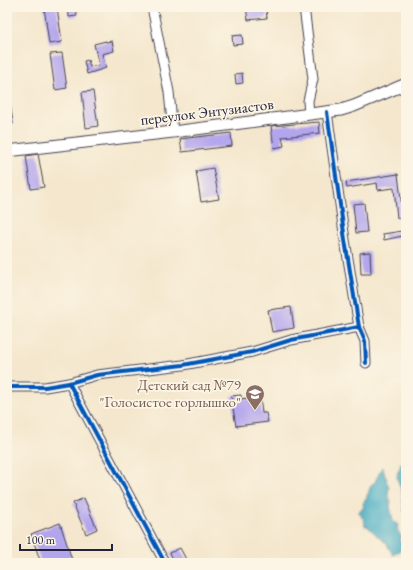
<svg xmlns="http://www.w3.org/2000/svg" width="413" height="570" font-family="'EB Garamond',serif">
  <style>
    .water { fill: #44acc3; stroke: #33677f }
    .building { fill: #b3a5ed }
    .lines { fill: none; stroke-linecap: round; stroke-linejoin: round }
    .minor-casing { stroke: #424051; stroke-width: 11 }
    .major-casing { stroke: #424051; stroke-width: 13 }
    .minor { stroke: #fff; stroke-width: 9 }
    .major { stroke: #fff; stroke-width: 11 }
    .cycleway-casing { stroke: #fcf5e5; stroke-width: 6 }
    .cycleway { stroke: #0057b8; stroke-width: 4 }
    .labels { text-anchor: middle; stroke-width: 3.5; stroke-linejoin: round; paint-order: stroke }
    .street-label { font-size: 15px; fill: #22223b; stroke: #fcf5e5 }
    .education-label { font-size: 15px; fill: #785e54; stroke: #fcf5e5; text-anchor: end }
  </style>
  <rect width="100%" height="100%" fill="#fcf5e5"/>
  <filter id="ink" filterUnits="userSpaceOnUse"><feTurbulence type="fractalNoise" baseFrequency=".025" numOctaves="2"/><feDisplacementMap in="SourceGraphic" scale="8" xChannelSelector="R" yChannelSelector="G"/><feConvolveMatrix kernelMatrix="1 2 1 2 8 2 1 2 1" color-interpolation-filters="sRGB"/></filter>
  <filter id="wash" filterUnits="userSpaceOnUse"><feTurbulence type="fractalNoise" baseFrequency=".012" numOctaves="4" result="noise"/><feDisplacementMap in="SourceGraphic" scale="16" xChannelSelector="R" yChannelSelector="G"/><feGaussianBlur stdDeviation="0.9" result="paint"/><feColorMatrix in="noise" values="0 0 0 0 0 0 0 0 0 0 0 0 0 0 0 0 0 1.4 0 .05"/><feComposite in="paint" operator="in"/></filter>
  <g filter="url(#wash)">
    <rect width="100%" height="100%" fill="#f4e7cd"/>
    <g class="water">
      <path d="M406 461V514L404 512 402 492 397 478 398 471 401 466 400 464Z"/>
      <path d="M382 467 383 468 385 476 387 478 386 480 389 487 388 495 391 501 390 506 393 521 398 525 397 529 402 538 399 543H402L403 548 393 555C391 551 388 548 387 543 382 541 374 532 369 528L368 526H365L364 518 361 517 362 515 359 513 360 510 364 508 363 504 365 500 367 499V495L368 494 371 485 375 482Z"/>
    </g>
    <g id="blocks">
      <g class="building">
        <path d="M44 7H57L62 42 49 44Z"/>
        <path d="M68 7H76L77 16 69 17Z"/>
        <path d="M246 7H266L267 18 248 20Z"/>
        <path d="M242 35 243 44 233 45 232 36Z"/>
        <path d="M106 41V42L112 41 114 51 102 54 106 68 87 74 84 61 88 60 90 67 99 65 94 44Z"/>
        <path d="M62 53 67 88 55 90 50 54Z"/>
        <path d="M242 73 243 83 236 84 235 74Z"/>
        <path d="M93 91 98 126 86 128 82 92Z"/>
        <path d="M7 102H10L13 124H7Z"/>
        <path d="M319 122 320 133 282 137 284 146 274 148 271 126Z"/>
        <path d="M231 133 232 146 182 152 180 139Z"/>
        <path d="M38 154 44 187 31 189 26 156Z"/>
        <path d="M213 168 219 199 201 202 196 171Z"/>
        <path d="M398 174 403 217 397 218 394 188 378 190 377 183 347 188 346 182Z"/>
        <path d="M364 203 367 232 356 233 353 204Z"/>
        <path d="M402 231 403 236 384 240 383 234Z"/>
        <path d="M370 252 371 274H361L360 253Z"/>
        <path d="M291 307 294 328 272 332 268 310Z"/>
        <path d="M241 395V399L260 396 262 413H266L268 422 236 426 231 396Z"/>
        <path d="M84 498 97 529 86 534 73 503Z"/>
        <path d="M60 523 73 563H41L31 534Z"/>
        <path d="M180 548 187 561 184 563H175L170 553Z"/>
      </g>
    </g>
  </g>
  <g filter="url(#ink)">
    <use href="#blocks" fill-opacity="0" stroke="#424051" stroke-width="1"/>
    <g class="lines">
      <defs>
        <g id="minor">
          <path d="M152 7 169 92 173 132"/>
          <path d="M304 7 313 79 308 101 309 114"/>
          <path d="M327 112 345 240 359 327 365 341 366 363"/>
          <path d="M69 383 165 563"/>
          <path d="M7 387H45L69 383 97 375 183 365 252 352 291 340 359 327"/>
        </g>
        <path id="major" d="M7 151 173 132 341 110 354 106 406 84"/>
      </defs>
      <use href="#minor" class="minor-casing"/>
      <use href="#major" class="major-casing"/>
      <use href="#minor" class="minor"/>
      <use href="#major" class="major"/>
      <defs>
        <g id="cycleway">
          <path d="M327 112 345 240 359 327 365 341 366 363"/>
          <path d="M69 383 165 563"/>
          <path d="M7 387H45L69 383 97 375 183 365 252 352 291 340 359 327"/>
        </g>
      </defs>
      <use href="#cycleway" class="cycleway-casing"/>
      <use href="#cycleway" class="cycleway"/>
    </g>
  </g>
  <defs>
    <symbol id="school-pin" viewBox="-11 -11 22 30"><path d="M0 17L-7.5 6A9.5 9.5 0 1 1 7.5 6Z" fill="#8d6e63" stroke="#fcf5e5"/><path d="M0-5L7-2L0 1L-7-2ZM-4 1L0 2.5L4 1V4Q0 6-4 4Z" fill="#fff"/></symbol>
  </defs>
  <g fill-rule="evenodd">
    <use href="#school-pin" x="244" y="383" width="22" height="30"/>
  </g>
  <g class="labels">
    <g class="street-label">
      <text transform="translate(207 112) rotate(-7)" y="5">переулок Энтузиастов</text>
    </g>
    <g class="education-label">
      <text x="241" y="390">Детский сад №79<tspan x="241" dy="17">"Голосистое горлышко"</tspan></text>
    </g>
  </g>
  <rect width="413" height="570" fill="none" stroke="#fcf5e5" stroke-width="24"/>
  <path d="M20 544v6h92v-6" fill="none" stroke="#22223b" stroke-width="2"/>
  <text x="26" y="544" font-size="12" fill="#22223b" stroke="#fcf5e5" stroke-width="3" paint-order="stroke">100 m</text>
</svg>
